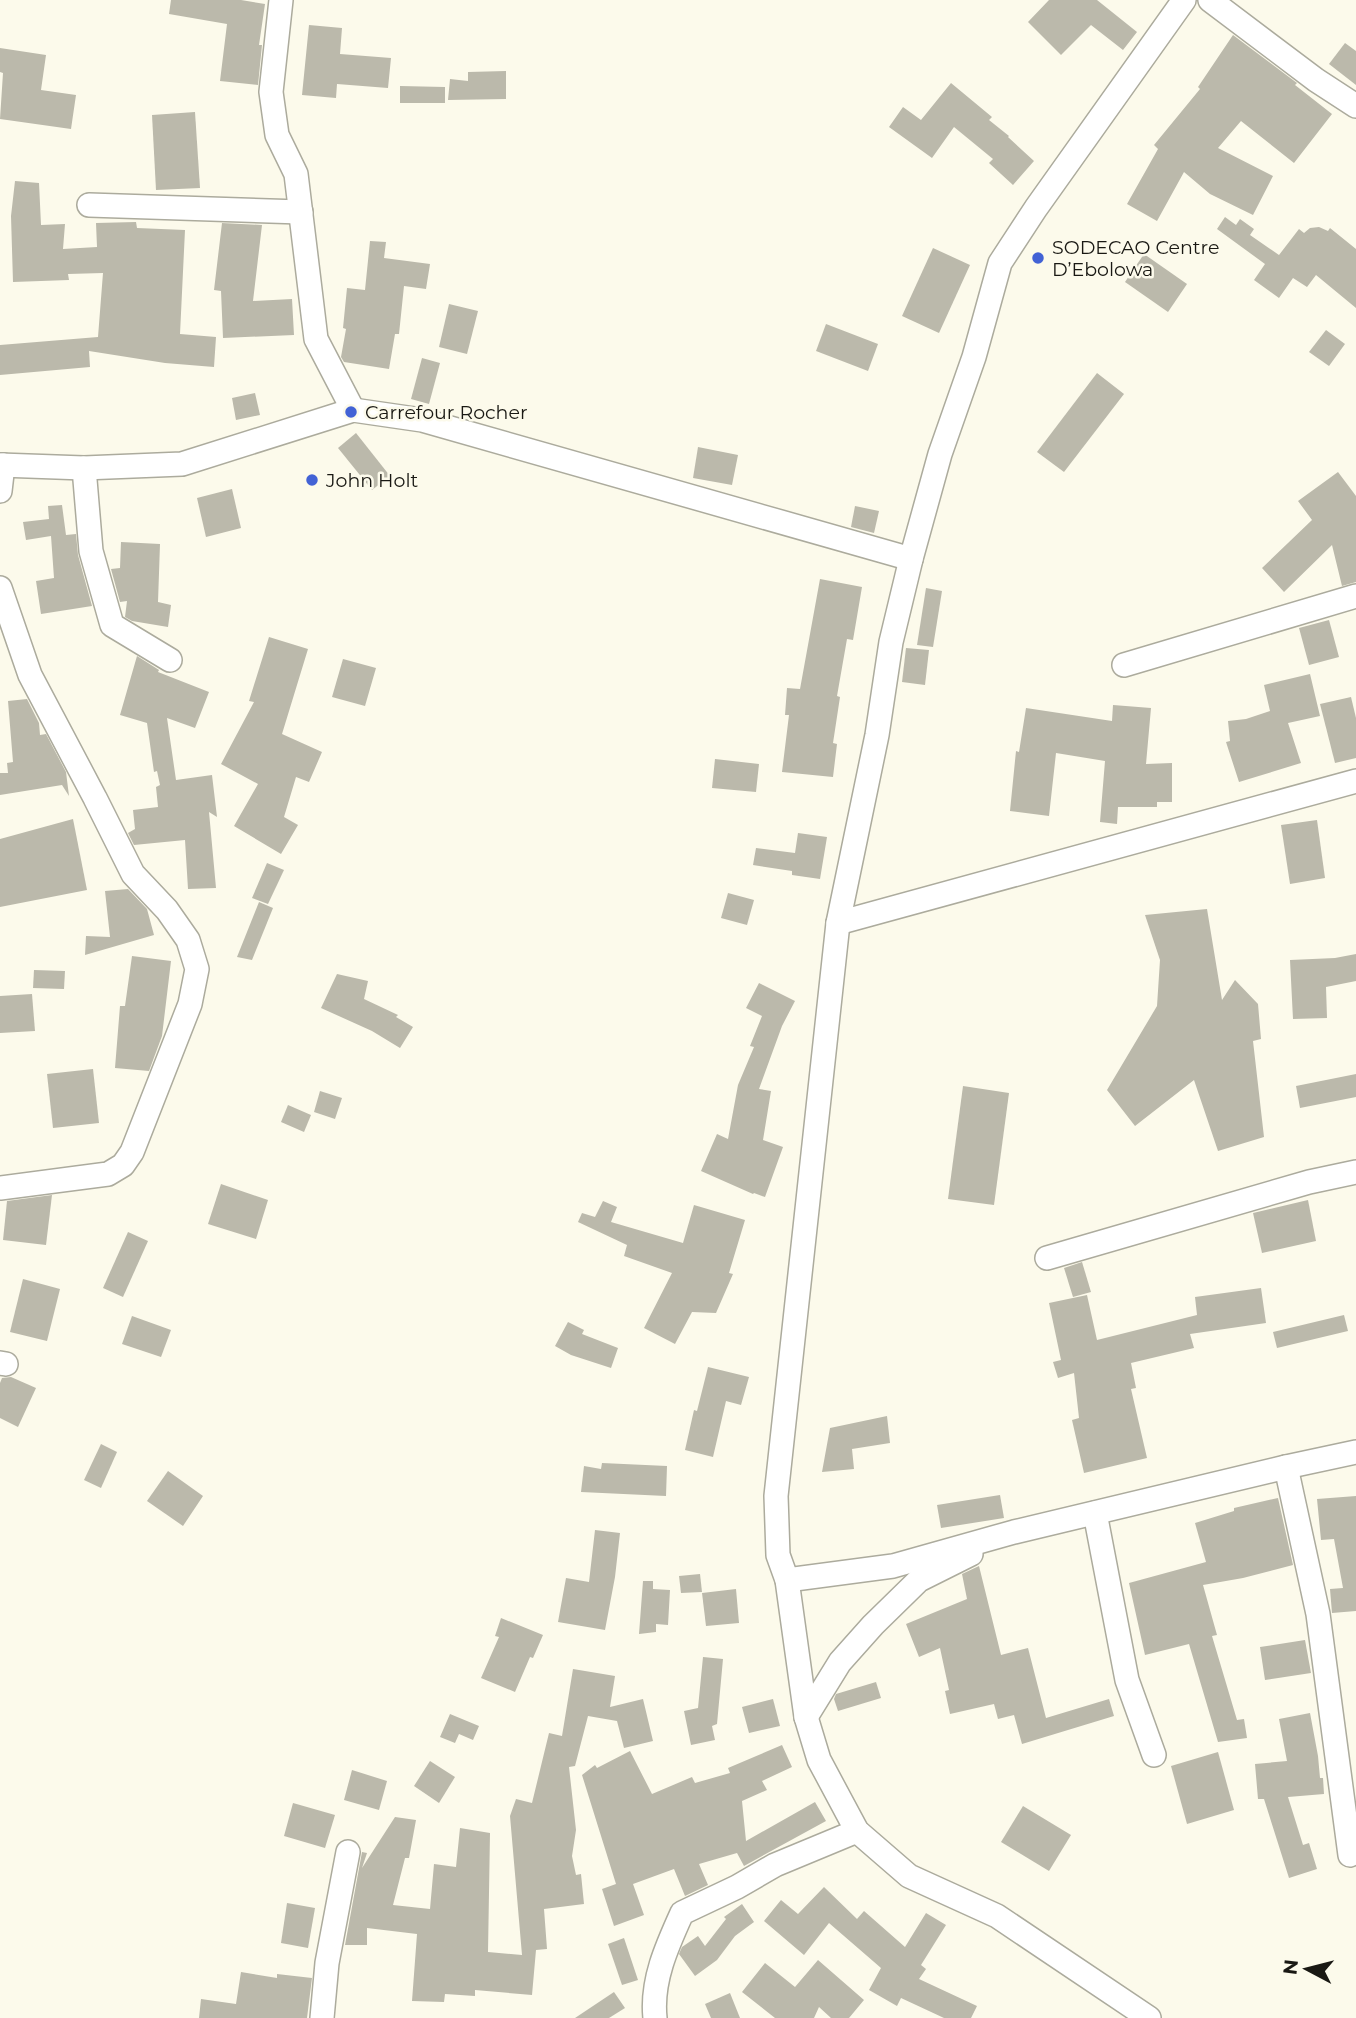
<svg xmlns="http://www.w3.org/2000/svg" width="1356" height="2018" font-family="Montserrat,sans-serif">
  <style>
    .building { fill: #bbb9ab }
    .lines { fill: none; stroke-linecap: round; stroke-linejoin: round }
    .street-casing { stroke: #acab9d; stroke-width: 26 }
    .street { stroke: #fff; stroke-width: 23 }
    .poi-dot { fill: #4262d5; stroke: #fcfaeb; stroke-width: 2.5 }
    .labels { text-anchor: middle; stroke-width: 5; stroke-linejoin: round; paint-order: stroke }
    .poi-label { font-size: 19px; fill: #191813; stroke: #fcfaeb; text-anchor: start }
  </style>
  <rect width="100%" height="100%" fill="#fcfaeb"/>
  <g class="building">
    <path d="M171 0H241L265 4 259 45H262L258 85 220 81 227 24 169 14Z"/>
    <path d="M1049 0H1097L1137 32 1123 50 1091 25 1061 55 1028 22Z"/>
    <path d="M309 25 342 28 340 54 391 58 388 88 337 84 336 98 302 95Z"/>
    <path d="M1233 35 1297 83 1295 85 1332 114 1294 163 1241 121 1218 148 1273 176 1253 215 1210 194 1184 172 1157 221 1127 204 1158 149 1154 145 1200 89 1198 87Z"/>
    <path d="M1345 43 1356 51V85L1329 64Z"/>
    <path d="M0 48 46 55 41 90 76 95 71 129 0 119 3 73 0 72Z"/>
    <path d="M506 71V99L448 100 450 79 468 81V72Z"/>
    <path d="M951 83 992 117 989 120 1009 136 1008 137 1034 161 1013 185 989 163 993 159 954 127 932 158 889 127 903 107 921 120Z"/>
    <path d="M400 86 445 87V103H400Z"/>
    <path d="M195 112 200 188 156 190 152 115Z"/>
    <path d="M15 181 39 183 41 225 65 224 63 249 97 247 96 223 136 222 137 228 185 230 180 334 216 337 214 367 165 363 89 351 90 367 0 375V345L98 337 103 273 68 274 69 280 13 282 11 216Z"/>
    <path d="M1225 217 1236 225 1240 219 1254 229 1250 235 1279 255 1299 229 1304 233 1310 228 1319 227 1328 231 1330 228 1356 249V308L1316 275 1307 287 1293 278 1279 298 1254 280 1265 264 1217 229Z"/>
    <path d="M222 223 262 225 253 301 292 299 294 335 223 338 221 291 214 290Z"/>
    <path d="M370 241 386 242 384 258 430 264 426 289 404 286 399 334H395L389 369 344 362 341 357 346 329 343 328 347 288 365 290Z"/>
    <path d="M933 248 970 265 939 333 902 316Z"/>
    <path d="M1144 254 1187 284 1168 312 1125 282Z"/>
    <path d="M449 304 478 311 467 354 439 347Z"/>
    <path d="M826 324 878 344 868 371 816 351Z"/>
    <path d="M1326 330 1345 344 1329 366 1309 352Z"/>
    <path d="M422 358 440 363 429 404 411 399Z"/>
    <path d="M1097 373 1124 394 1064 472 1037 452Z"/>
    <path d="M255 393 260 415 236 420 232 398Z"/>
    <path d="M356 433 390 476 372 490 338 448Z"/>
    <path d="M698 447 738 455 732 485 693 478Z"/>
    <path d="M1338 472 1356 496V582L1342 586 1332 545 1284 592 1262 568 1312 520 1298 501Z"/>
    <path d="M232 489 241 528 206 537 197 498Z"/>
    <path d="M62 505 66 535 76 534 78 555 92 606 41 614 36 581 54 578 51 536 26 540 23 522 49 519 48 506Z"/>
    <path d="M855 506 879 511 874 533 851 527Z"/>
    <path d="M121 542 160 544 158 602 171 605 168 627 132 621 125 617 127 601 120 602 111 569 120 568Z"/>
    <path d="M820 579 862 587 853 640 847 639 837 696 840 697 833 743 837 744 833 777 782 772 789 715H785L787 688 800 689Z"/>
    <path d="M926 588 942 591 933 647 917 645Z"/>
    <path d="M1329 620 1339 657 1309 665 1299 628Z"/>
    <path d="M269 637 308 649 282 734 322 752 309 782 296 777 284 817 298 825 281 854 234 826 258 784 221 764 254 702 249 701Z"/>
    <path d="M906 648 929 650 925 685 902 682Z"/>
    <path d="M137 656 159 670 158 672 209 692 195 728 167 718 176 780 212 775 217 817 209 812 216 888 188 889 185 840 134 845 128 833 135 829 133 810 158 807 156 787 160 785 157 771 154 772 147 723 120 715Z"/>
    <path d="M343 659 376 668 365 706 332 697Z"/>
    <path d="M1310 674 1320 716 1288 723 1301 763 1239 782 1226 742 1230 741 1228 721 1246 719 1270 711 1264 685Z"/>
    <path d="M1351 697 1356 718V758L1335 763 1320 704Z"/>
    <path d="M27 699 39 723 40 735 46 734 66 772 69 796 62 785 0 795V773H8L7 763 13 762 8 701Z"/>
    <path d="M1113 705 1151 708 1146 764 1172 763V802H1157V807H1118L1117 824 1100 822 1105 761 1056 753 1049 816 1010 811 1016 751 1019 752 1026 708 1112 721Z"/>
    <path d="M715 759 759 764 756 792 712 788Z"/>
    <path d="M73 819 87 890 0 907V839Z"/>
    <path d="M1317 820 1325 878 1290 884 1281 825Z"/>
    <path d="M798 833 827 837 820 879 792 875V871L753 865 756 848 795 853Z"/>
    <path d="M267 863 284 870 268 904 252 898Z"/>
    <path d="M128 889 147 909 154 935 85 955 86 936 110 937 105 891Z"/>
    <path d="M728 893 754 900 747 925 721 918Z"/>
    <path d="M259 902 273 908 252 960 237 957Z"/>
    <path d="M1207 909 1222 1000 1235 980 1258 1004 1261 1039 1253 1041 1264 1137 1218 1151 1194 1080 1135 1126 1107 1090 1157 1006 1160 960 1145 915Z"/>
    <path d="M1356 954V981L1326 987 1327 1018 1293 1019 1290 960 1335 958Z"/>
    <path d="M132 956 171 961 162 1036 149 1071 115 1068 120 1006H125Z"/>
    <path d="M34 970 65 971 64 989 33 988Z"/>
    <path d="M337 974 368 981 364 999 398 1015 396 1017 413 1027 400 1048 372 1031 321 1008Z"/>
    <path d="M759 983 795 1001 782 1026 759 1089 771 1091 763 1140 783 1147 765 1197 754 1193 753 1194 701 1171 717 1134 728 1139 738 1085 754 1047 750 1046 762 1016 746 1008Z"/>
    <path d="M32 994 35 1031 0 1033V996Z"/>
    <path d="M93 1069 99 1123 53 1128 47 1074Z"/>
    <path d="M1356 1074V1097L1300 1108 1296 1086Z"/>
    <path d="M963 1086 1009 1093 994 1205 948 1199Z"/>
    <path d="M320 1091 342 1098 335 1119 314 1112Z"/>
    <path d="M288 1105 311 1115 304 1132 281 1122Z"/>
    <path d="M221 1184 268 1200 256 1239 208 1224Z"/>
    <path d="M52 1195 46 1245 3 1240 7 1201Z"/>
    <path d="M1308 1200 1316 1241 1262 1253 1253 1213Z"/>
    <path d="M603 1201 617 1207 611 1222 683 1243 694 1205 745 1220 729 1273 733 1274 716 1313 692 1312 675 1344 644 1328 672 1273 624 1256 627 1245 578 1222 582 1213 595 1217Z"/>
    <path d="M128 1232 148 1241 123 1297 103 1288Z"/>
    <path d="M1082 1262 1091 1292 1073 1297 1064 1268Z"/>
    <path d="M23 1279 60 1289 47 1341 10 1332Z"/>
    <path d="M1261 1288 1266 1323 1190 1334 1194 1348 1131 1363 1136 1388 1131 1389 1147 1458 1084 1473 1072 1420 1079 1418 1074 1373 1058 1378 1053 1362 1061 1360 1049 1303 1087 1295 1097 1340 1197 1315 1195 1297Z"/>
    <path d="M1344 1315 1348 1331 1277 1348 1273 1332Z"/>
    <path d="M132 1316 171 1330 161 1357 122 1344Z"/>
    <path d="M568 1322 584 1330 582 1334 618 1348 611 1368 571 1355 555 1346Z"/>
    <path d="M708 1367 749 1377 741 1405 726 1401 713 1457 685 1450 694 1410 697 1411Z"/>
    <path d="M11 1377 36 1388 18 1427 0 1418V1383L2 1378Z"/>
    <path d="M887 1416 890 1443 852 1449 854 1469 822 1472 830 1428Z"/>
    <path d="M101 1444 117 1452 101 1488 84 1480Z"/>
    <path d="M602 1463 667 1466 666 1496 581 1492 584 1466 601 1469Z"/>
    <path d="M168 1471 203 1496 183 1526 147 1501Z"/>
    <path d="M1000 1495 1004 1518 941 1528 937 1505Z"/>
    <path d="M1356 1496V1611L1332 1613 1330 1589 1343 1588 1334 1539 1321 1540 1317 1499Z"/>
    <path d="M1278 1498 1293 1565 1243 1578 1203 1585 1217 1635 1212 1636 1237 1720 1244 1719 1247 1738 1218 1742 1189 1644 1145 1655 1129 1583 1206 1562 1195 1523 1234 1511V1508Z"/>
    <path d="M595 1530 620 1533 615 1577 605 1630 558 1622 566 1578 589 1582Z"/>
    <path d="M979 1566 1001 1655 1028 1648 1046 1718 1109 1699 1114 1716 1022 1744 1014 1715 998 1719 994 1704 950 1714 945 1691 949 1690 940 1648 919 1657 906 1624 967 1599 962 1574Z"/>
    <path d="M700 1574 702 1592 681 1593 679 1576Z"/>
    <path d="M643 1581H653V1589L670 1590 668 1625 656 1624V1632L639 1634Z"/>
    <path d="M736 1589 739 1623 706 1626 702 1593Z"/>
    <path d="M501 1618 543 1635 533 1658 530 1657 515 1692 481 1678 499 1637 495 1636Z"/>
    <path d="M1305 1640 1311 1673 1265 1680 1260 1647Z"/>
    <path d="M703 1657 723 1659 717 1724 712 1726 715 1740 691 1745 684 1711 698 1708Z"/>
    <path d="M573 1669 615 1676 610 1707 643 1699 653 1741 624 1748 617 1721 588 1716 575 1766 569 1767 576 1830 572 1856 576 1875 581 1874 584 1904 544 1909 547 1949 536 1950 532 1995 475 1990V1996L445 1994 444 2002 412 2001 417 1934 367 1928V1945H345L362 1852 367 1853 362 1868 395 1817 416 1820 409 1858H405L393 1905 430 1909 434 1864 456 1867 460 1828 490 1833 488 1952 522 1955 510 1816 516 1799 532 1803 549 1733 562 1736Z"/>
    <path d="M876 1682 881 1698 838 1711 834 1699 836 1694Z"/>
    <path d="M773 1699 780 1726 749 1733 742 1707Z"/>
    <path d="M1310 1713 1318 1756 1320 1778H1323L1324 1794 1288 1797 1303 1845 1309 1843 1317 1869 1289 1878 1264 1799H1258L1255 1764 1287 1761 1279 1719Z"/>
    <path d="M450 1714 479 1726 473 1740 459 1734 455 1743 440 1737Z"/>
    <path d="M782 1745 792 1767 762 1781 767 1790 742 1801 746 1841 815 1802 826 1821 744 1866 737 1853 699 1864 708 1885 685 1896 674 1869 633 1884 644 1915 614 1926 602 1889 616 1884 582 1775 595 1765 597 1768 630 1751 652 1794 692 1777 695 1783 730 1773 728 1768Z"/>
    <path d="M1218 1752 1234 1810 1187 1824 1171 1766Z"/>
    <path d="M430 1761 455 1777 439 1803 414 1786Z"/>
    <path d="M352 1770 387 1781 379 1810 344 1800Z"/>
    <path d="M293 1803 335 1815 325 1848 284 1836Z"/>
    <path d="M1023 1806 1071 1835 1049 1871 1001 1842Z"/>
    <path d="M824 1887 857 1919 864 1911 905 1947 926 1913 946 1925 921 1965 926 1969 919 1979 977 2006 971 2018H944L901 1998 897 2006 869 1990 881 1968 829 1923 804 1955 764 1921 781 1900 798 1914Z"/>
    <path d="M287 1903 315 1908 308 1948 281 1943Z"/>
    <path d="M742 1904 754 1922 735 1936 717 1960 695 1976 679 1954 682 1947 698 1936 705 1946 726 1919 724 1917Z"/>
    <path d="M624 1938 638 1980 622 1985 608 1944Z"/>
    <path d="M818 1960 864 2000 849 2018H831L819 2007 814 2018H775L742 1992 765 1963 795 1987Z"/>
    <path d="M241 1972 277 1978V1974L312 1978 307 2018H199L201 1999 236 2004Z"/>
    <path d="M614 1992 625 2008 609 2018H575Z"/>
    <path d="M730 1993 740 2018H711L705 2004Z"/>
  </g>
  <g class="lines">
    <defs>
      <g id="street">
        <path d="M281 0 271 92 277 135 296 174 316 339 353 410"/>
        <path d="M1210 0 1316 80 1356 106"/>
        <path d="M89 205 301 212"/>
        <path d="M0 465 84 468 182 464 353 410 422 420 911 559"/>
        <path d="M84 468 91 551 112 625 170 660"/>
        <path d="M0 491 3 465"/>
        <path d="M0 588 30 675 95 798 133 874 167 910 188 940 197 969 190 1004 132 1152 123 1165 108 1174 0 1188"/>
        <path d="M1124 665 1356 596"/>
        <path d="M838 923 1356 781"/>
        <path d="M1047 1258 1309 1182 1356 1172"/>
        <path d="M0 1363 6 1364"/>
        <path d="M1286 1467 1318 1614 1350 1855"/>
        <path d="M1095 1513 1127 1680 1154 1755"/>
        <path d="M787 1580 893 1566 1014 1532 1286 1467 1356 1452"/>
        <path d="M806 1717 840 1662 873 1625 919 1580 971 1554"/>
        <path d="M322 2018 327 1963 348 1852"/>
        <path d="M655 2018C651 1981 667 1946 682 1913L737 1887 775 1865 857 1831"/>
        <path d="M1149 2018 997 1916 909 1876 857 1831 819 1760 806 1717 787 1580 778 1555 776 1496 838 923 877 735 891 642 911 559 940 454 974 357 1000 263 1036 208 1184 0"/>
      </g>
    </defs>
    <use href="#street" class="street-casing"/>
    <use href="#street" class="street"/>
  </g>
  <g class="poi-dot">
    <circle cx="1038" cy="258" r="7"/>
    <circle cx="351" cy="412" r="7"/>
    <circle cx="312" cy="480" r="7"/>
  </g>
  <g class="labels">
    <g class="poi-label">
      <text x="1052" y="254">SODECAO Centre<tspan x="1052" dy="22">D’Ebolowa</tspan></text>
      <text x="365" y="419">Carrefour Rocher</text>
      <text x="326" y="487">John Holt</text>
    </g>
  </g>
  <g transform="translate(1307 1969) rotate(277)" stroke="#fcfaeb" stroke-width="5" paint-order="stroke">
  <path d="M0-5L12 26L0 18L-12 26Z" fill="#191813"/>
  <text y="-10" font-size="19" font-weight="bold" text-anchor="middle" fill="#191813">N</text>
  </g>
</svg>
